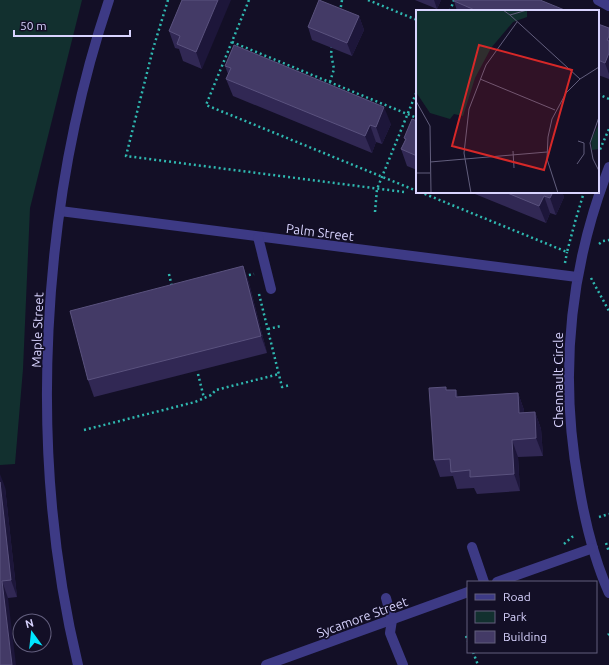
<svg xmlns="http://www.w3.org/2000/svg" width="609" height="665" font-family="Ubuntu,sans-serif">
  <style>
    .green { fill: #12302f }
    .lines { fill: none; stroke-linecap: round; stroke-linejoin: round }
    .path { stroke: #2fb8b0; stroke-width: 2.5; stroke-dasharray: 2 3; stroke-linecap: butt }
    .minor { stroke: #3d3a85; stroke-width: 10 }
    .wall { fill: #312854 }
    .shaded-wall { fill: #1d163a }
    .building { fill: #433a66; stroke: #5a527e }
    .labels { text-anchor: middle; stroke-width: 3.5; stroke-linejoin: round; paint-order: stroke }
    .street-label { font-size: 13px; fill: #d9d4ff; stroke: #130f26 }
    .inset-road { fill: none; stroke: #625e7d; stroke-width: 1 }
    .view { fill: #d62828; fill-opacity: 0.15; stroke: #d62828; stroke-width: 2 }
    .inset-edge { fill: none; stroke: #d9d4ff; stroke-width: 2 }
  </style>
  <rect width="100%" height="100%" fill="#130f26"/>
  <path class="green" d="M0 0H82L30 208 23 369 15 464 0 465Z"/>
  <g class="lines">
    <g class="path">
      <path d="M168 0 153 49 126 156 404 192"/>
      <path d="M249 0 206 105 417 191"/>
      <path d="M368 0 417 20"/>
      <path d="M450 11 454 0"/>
      <path d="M340 12 342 0"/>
      <path d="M232 42 417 118"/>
      <path d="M330 82 334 69 331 54 332 46"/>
      <path d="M598 94 609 99"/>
      <path d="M598 154 609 129"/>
      <path d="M420 192 567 252 575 222 584 192"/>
      <path d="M375 212 377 189 417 91"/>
      <path d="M599 244 603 241 609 240"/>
      <path d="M565 263 567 252"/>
      <path d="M169 274 172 287"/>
      <path d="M244 276 254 274"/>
      <path d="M591 278 609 311"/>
      <path d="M259 294 282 387 290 385"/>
      <path d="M268 329 281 326"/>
      <path d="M198 374 204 398"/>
      <path d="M84 430 195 402 211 395 216 390 279 374"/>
      <path d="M599 517 609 514"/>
      <path d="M606 543 609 552"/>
      <path d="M564 544 572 537 576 536"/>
      <path d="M608 635 609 634"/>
      <path d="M466 636 468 641"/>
      <path d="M473 652 478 665"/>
    </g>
    <g class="minor">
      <path d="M598 0 609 6"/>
      <path d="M609 167C569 270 559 377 579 486 585 522 594 559 609 593"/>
      <path d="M60 211 577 277"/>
      <path d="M258 237 271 289"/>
      <path d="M472 547 484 582"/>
      <path d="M497 582 593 548"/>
      <path d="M386 598 392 620 390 633 403 665"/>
      <path d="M78 665C27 454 40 205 109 0"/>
      <path d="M266 665 468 592"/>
    </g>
  </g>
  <g class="wall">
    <path d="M182 0 202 69 183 61 179 49 175 48 169 31Z"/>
    <path d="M415 0H441L437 9Z"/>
    <path d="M454 1 567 11H457Z"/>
    <path d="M359 16 364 30 352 56 312 40 308 27Z"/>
    <path d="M598 24 609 28V79L598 75Z"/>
    <path d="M225 66 391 124 382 144 376 142 372 153 233 96 226 79 228 74Z"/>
    <path d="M417 121V170L407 166 401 149 405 140 404 138Z"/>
    <path d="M470 192H562L564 197 556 215 550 213 546 223Z"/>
    <path d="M243 266 249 283 267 353 94 397 88 380Z"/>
    <path d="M447 390 458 397 518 393 524 410V413L535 412 541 429 543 456 518 457 520 491 477 494 474 488 457 489 453 476 440 477 434 460Z"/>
    <path d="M5 487 17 597 8 598 0 665Z"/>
  </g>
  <g class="shaded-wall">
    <path d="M218 0H231L202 69 196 52Z"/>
    <path d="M434 0H441L437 9Z"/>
    <path d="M359 16 364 30 352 56 347 43Z"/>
    <path d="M609 53V74L605 63Z"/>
    <path d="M384 107 391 124 382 144 376 127Z"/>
    <path d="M370 125 376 142 372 153 365 136Z"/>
    <path d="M553 192H562L564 197 556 215 550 198Z"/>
    <path d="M544 196 550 213 546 223 539 206Z"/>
    <path d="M243 266 249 283 267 353 261 336Z"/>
    <path d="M456 390 462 407 456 397Z"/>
    <path d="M518 393 524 410 525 430 519 413Z"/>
    <path d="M535 412 541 429 543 456 536 438Z"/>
    <path d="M512 440 518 457 520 491 514 474Z"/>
    <path d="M0 474 5 487 17 597 11 580 0 482Z"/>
    <path d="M2 581 8 598 16 665H12Z"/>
  </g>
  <g class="building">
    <path d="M182 0H218L196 52 177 44 180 36 169 31Z"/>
    <path d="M319 0 359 16 347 43 308 27Z"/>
    <path d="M454 0H540L567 11H477L454 1Z"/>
    <path d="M598 24 609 28V36L607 40 609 41V53L605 63 598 60Z"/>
    <path d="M234 45 384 107 376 127 370 125 365 136 226 79 231 68 225 66Z"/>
    <path d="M412 119 417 121V156L401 149 406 139 404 138Z"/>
    <path d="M505 192H553L550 198 544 196 539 206Z"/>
    <path d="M243 266 261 336 88 380 70 311Z"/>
    <path d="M446 387V390H456V397L518 393 519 413 535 412 536 438 512 440 514 474 470 477V470L451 472 450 459 434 460 429 388Z"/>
    <path d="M0 482 11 580 2 581 12 665H0Z"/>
  </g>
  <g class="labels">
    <g class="street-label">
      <text transform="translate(320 232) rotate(7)" y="5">Palm Street</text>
      <text transform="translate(37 330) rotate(-88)" y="5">Maple Street</text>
      <text transform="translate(558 380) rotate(-90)" y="5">Chennault Circle</text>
      <text transform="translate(362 617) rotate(-20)" y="5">Sycamore Street</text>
    </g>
  </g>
  <g transform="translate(416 10)">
    <rect width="183" height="183" fill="#130f26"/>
    <path d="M0 0H111V7L97 12 75 38 59 68 47 106 38 104 34 109 14 103 0 82ZM183 114V139L176 140 175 130Z" fill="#12302f"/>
    <path class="inset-road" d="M87 0 94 5 111 0M94 5 164 69M64 69 139 100M0 91 14 116 15 183M183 107 174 133 177 149 183 161M97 141 98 158M14 152 131 142M161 154 168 144V133L162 131M0 163H14M55 183 48 143 53 99 70 55 101 12M142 183 131 149 132 127 136 109 150 83 164 69 183 57"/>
    <path class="view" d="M63 35 156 60 128 160 36 136Z"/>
    <rect width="183" height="183" class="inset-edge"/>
  </g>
  <rect x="467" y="581" width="130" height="72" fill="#130f26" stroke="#625e7d"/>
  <rect x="475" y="594" width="20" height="6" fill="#3d3a85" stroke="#625e7d"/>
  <text x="503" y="601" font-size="12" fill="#d9d4ff">Road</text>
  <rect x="475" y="611" width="20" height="12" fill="#12302f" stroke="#625e7d"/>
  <text x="503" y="621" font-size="12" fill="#d9d4ff">Park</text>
  <rect x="475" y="631" width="20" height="12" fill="#433a66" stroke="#625e7d"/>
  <text x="503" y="641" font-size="12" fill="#d9d4ff">Building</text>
  <g transform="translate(32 633) rotate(345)"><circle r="19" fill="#130f26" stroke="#625e7d"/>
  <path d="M0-3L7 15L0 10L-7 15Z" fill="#00e5ff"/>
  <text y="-6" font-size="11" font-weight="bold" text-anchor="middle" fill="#d9d4ff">N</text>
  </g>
  <path d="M14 30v6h116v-6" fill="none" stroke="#d9d4ff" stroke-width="2"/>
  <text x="20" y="30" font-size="12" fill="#d9d4ff" stroke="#130f26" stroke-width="3" paint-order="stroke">50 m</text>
</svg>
